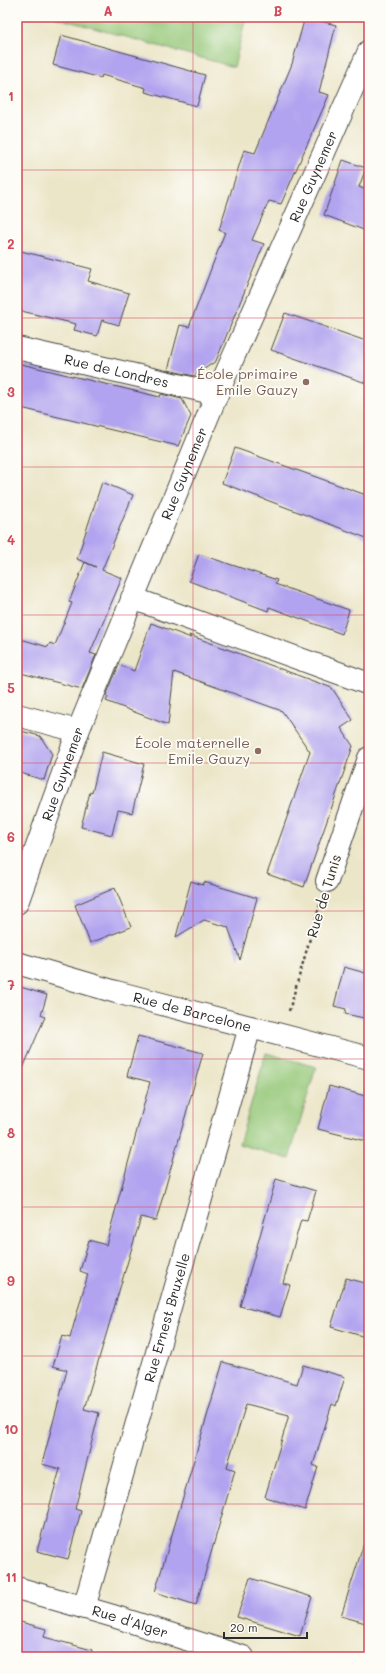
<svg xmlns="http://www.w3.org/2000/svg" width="386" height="1674" font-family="Mali,sans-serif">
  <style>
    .green { fill: #94c778; stroke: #607952 }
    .building { fill: #b1a3ef }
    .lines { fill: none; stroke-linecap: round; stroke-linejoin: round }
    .street-casing { stroke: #484743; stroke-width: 24 }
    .path { stroke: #484743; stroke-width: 2.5; stroke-dasharray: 3 3; stroke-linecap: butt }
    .street { stroke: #fff; stroke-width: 22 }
    .grid { fill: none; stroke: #d1495b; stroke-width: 1; stroke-opacity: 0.55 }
    .education-dot { fill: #8d6e63; stroke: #fdfcf7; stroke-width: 1.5 }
    .labels { text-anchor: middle; stroke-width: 3.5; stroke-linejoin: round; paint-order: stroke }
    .street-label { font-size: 14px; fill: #2b2b2b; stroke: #fdfcf7 }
    .education-label { font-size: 14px; fill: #785e54; stroke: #fdfcf7; text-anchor: end }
    .neatline { fill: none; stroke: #d1495b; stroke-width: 1.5 }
    .grid-label { font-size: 13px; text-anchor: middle; font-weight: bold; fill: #d1495b }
  </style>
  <rect width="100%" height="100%" fill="#fdfcf7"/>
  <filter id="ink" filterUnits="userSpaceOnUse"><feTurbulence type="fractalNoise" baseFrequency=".025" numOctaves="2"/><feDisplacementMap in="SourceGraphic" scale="8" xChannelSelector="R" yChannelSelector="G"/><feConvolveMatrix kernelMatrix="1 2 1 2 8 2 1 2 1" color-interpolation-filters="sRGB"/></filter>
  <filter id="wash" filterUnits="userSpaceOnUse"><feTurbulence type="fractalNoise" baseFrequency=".012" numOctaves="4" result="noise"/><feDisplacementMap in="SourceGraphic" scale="16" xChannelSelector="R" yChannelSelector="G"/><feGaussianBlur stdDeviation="0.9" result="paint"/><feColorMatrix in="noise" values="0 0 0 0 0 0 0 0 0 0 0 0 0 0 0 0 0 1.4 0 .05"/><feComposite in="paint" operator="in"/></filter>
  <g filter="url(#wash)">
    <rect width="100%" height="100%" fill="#ece6c9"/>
    <g class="green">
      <path d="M54 17H246L234 67Z"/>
      <path d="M266 1053 316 1067 289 1159 239 1144Z"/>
    </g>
    <g id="blocks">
      <g class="building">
        <path d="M305 17 336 25 319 92 329 95 281 204 269 201 252 240 264 244 216 361 194 376 168 370 180 325 189 327 225 232 219 230 244 150 255 153 292 64Z"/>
        <path d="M61 35 205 75 197 106 145 92 146 88 102 75 101 78 53 65Z"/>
        <path d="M343 160 366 168 359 187 369 191V232L324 215Z"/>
        <path d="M17 250 92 269 88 281 129 293 119 325 102 320 97 336 74 330 76 324 17 310Z"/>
        <path d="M285 313 369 342V384L271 350Z"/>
        <path d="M17 363 160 397 161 394 182 399 191 416 178 446 17 407Z"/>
        <path d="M235 448 369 496V539L222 483Z"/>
        <path d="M102 482 133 495 102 570 122 578 90 653 96 655 82 689 17 672V638L48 647 50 643 55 645 72 603 69 602 85 562 96 567 77 559Z"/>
        <path d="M199 554 277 580 275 584 349 610 342 634 269 607 268 611 189 581Z"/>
        <path d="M151 623 191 638 189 635 332 688 353 720 341 728 353 746 304 887 267 874 310 752 282 711 174 672 168 725 106 701 108 697 106 696 119 665 134 671Z"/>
        <path d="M17 730 40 736 52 754 44 780 17 772Z"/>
        <path d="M102 752 144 764 132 813 118 810 112 835 81 827 90 792 92 793Z"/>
        <path d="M191 881 203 885 204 882 257 898 240 960 228 927 204 920 176 937Z"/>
        <path d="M115 888 131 927 90 943 75 905Z"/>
        <path d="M344 967 369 974V1019L345 1014 346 1009 334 1006Z"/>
        <path d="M17 986 47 995 41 1015 45 1017 17 1082Z"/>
        <path d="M138 1036 203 1053 156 1221 141 1217 84 1409 99 1413 75 1509 81 1511 68 1559 37 1551 60 1469 42 1464 67 1370 53 1366 62 1336 70 1338 88 1274 80 1271 89 1240 106 1245 150 1082 127 1076Z"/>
        <path d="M329 1086 369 1097V1142L318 1129Z"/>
        <path d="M276 1179 316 1191 307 1221 301 1220 283 1283 290 1285 280 1317 240 1306Z"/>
        <path d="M346 1278 369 1284V1338L331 1327Z"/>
        <path d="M223 1362 297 1384 303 1365 345 1377 336 1406 332 1404 313 1465 318 1467 305 1510 265 1497 289 1415 246 1404 227 1467 235 1470 196 1605 155 1592Z"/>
        <path d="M364 1543 369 1544V1624L341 1616Z"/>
        <path d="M250 1578 312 1597 300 1636 237 1617Z"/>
        <path d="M17 1621 46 1629 44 1637 92 1650 91 1657H17Z"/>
      </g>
    </g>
  </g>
  <g filter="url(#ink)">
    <use href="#blocks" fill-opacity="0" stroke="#484743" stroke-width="1"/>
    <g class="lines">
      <defs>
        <g id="street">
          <path id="s1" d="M17 348 217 394"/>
          <path d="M132 598 369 684"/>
          <path d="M17 715 78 731"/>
          <path d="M327 881 369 758"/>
          <path id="s2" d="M17 903 78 731 217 394 369 51"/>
          <path id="s3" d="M17 963 116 992 369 1058"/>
          <path id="s4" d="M17 1588 113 1616 243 1657"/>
          <path id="s5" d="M84 1608 250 1027"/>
        </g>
      </defs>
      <use href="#street" class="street-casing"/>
      <path class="path" d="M289 1011 320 904"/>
      <use href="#street" class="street"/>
    </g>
  </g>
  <path class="grid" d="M193 17V1657M17 170H369M17 318H369M17 467H369M17 615H369M17 763H369M17 911H369M17 1059H369M17 1207H369M17 1356H369M17 1504H369"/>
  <g class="education-dot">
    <circle cx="306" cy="382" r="4"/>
    <circle cx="258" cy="751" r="4"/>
  </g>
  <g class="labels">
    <g class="street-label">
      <text dy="5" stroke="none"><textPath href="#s2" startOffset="785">Rue Guynemer</textPath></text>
      <text dy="5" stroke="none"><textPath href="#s1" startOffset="102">Rue de Londres</textPath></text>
      <text dy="5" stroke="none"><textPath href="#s2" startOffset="461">Rue Guynemer</textPath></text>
      <text dy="5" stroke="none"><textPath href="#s2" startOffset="137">Rue Guynemer</textPath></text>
      <text transform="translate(324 896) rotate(-73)" y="5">Rue de Tunis</text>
      <text dy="5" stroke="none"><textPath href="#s3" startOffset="182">Rue de Barcelone</textPath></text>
      <text dy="5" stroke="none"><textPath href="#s5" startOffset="302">Rue Ernest Bruxelle</textPath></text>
      <text dy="5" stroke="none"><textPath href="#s4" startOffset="118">Rue d'Alger</textPath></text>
    </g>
    <g class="education-label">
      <text x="298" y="379">École primaire<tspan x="298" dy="16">Emile Gauzy</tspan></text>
      <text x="250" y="748">École maternelle<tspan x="250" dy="16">Emile Gauzy</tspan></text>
    </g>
  </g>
  <rect width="386" height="1674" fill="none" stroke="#fdfcf7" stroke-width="44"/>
  <path d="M224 1632v6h83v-6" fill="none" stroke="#2b2b2b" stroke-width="2"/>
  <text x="230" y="1632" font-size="12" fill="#2b2b2b" stroke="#fdfcf7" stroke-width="3" paint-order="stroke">20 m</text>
  <rect x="22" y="22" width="342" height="1630" class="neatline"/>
  <g class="grid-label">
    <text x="108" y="16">A</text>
    <text x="278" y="16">B</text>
    <text x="11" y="101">1</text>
    <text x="11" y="249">2</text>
    <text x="11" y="397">3</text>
    <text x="11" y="545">4</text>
    <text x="11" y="693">5</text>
    <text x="11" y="842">6</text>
    <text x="11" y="990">7</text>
    <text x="11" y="1138">8</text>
    <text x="11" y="1286">9</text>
    <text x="11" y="1434">10</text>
    <text x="11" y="1582">11</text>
  </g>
</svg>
